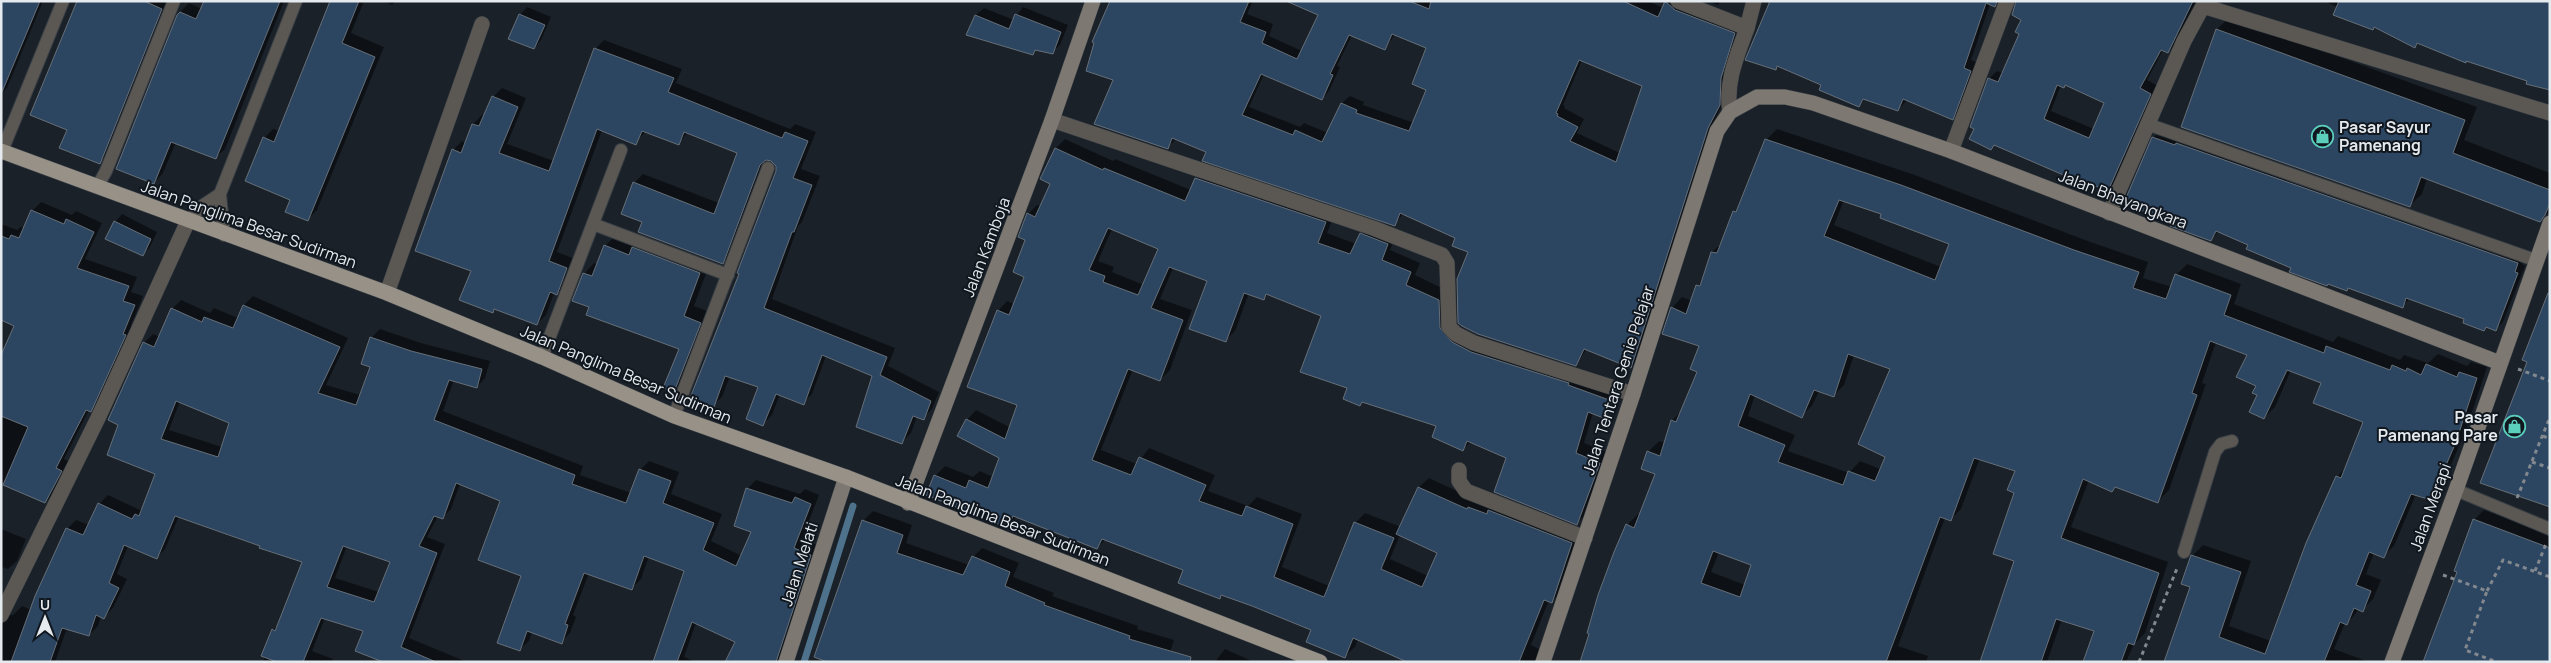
<svg xmlns="http://www.w3.org/2000/svg" width="2551" height="663" font-family="Manrope,sans-serif">
  <style>
    .shadow { fill: #0007; fill-rule: evenodd }
    .lines { fill: none; stroke-linecap: round; stroke-linejoin: round }
    .stream { stroke: #4e728b; stroke-width: 7 }
    .building { fill: #2c4662; stroke: #666f78; fill-rule: evenodd }
    .lane-casing { stroke: #363d44; stroke-width: 14 }
    .street-casing { stroke: #363d44; stroke-width: 16 }
    .secondary-casing { stroke: #363d44; stroke-width: 16 }
    .primary-casing { stroke: #363d44; stroke-width: 16 }
    .path { stroke: #82888e; stroke-width: 3; stroke-dasharray: 4 4; stroke-linecap: butt }
    .lane { stroke: #5b5854; stroke-width: 12 }
    .street { stroke: #5b5854; stroke-width: 15 }
    .secondary { stroke: #7d7871; stroke-width: 15 }
    .primary { stroke: #979187; stroke-width: 15 }
    .labels { text-anchor: middle; stroke-width: 4; stroke-linejoin: round; paint-order: stroke }
    .poi-label { font-size: 16px; font-weight: bold; fill: #e5eaef; stroke: #11171f; text-anchor: start }
    .street-label { font-size: 16px; fill: #e5eaef; stroke: #11171f }
  </style>
  <rect width="100%" height="100%" fill="#1a2128"/>
  <g class="shadow">
    <path d="M1 1H43L7 88 1 93Z"/>
    <path d="M78 1H170L109 153 100 162 68 129Z"/>
    <path d="M205 1H284L225 149 215 158 176 142 163 173 154 183 117 168 180 12 189 3 202 9Z"/>
    <path d="M332 1H364L351 33 384 47 317 210 308 219 291 199 264 138 273 129 280 131Z"/>
    <path d="M384 1H396L392 5Z"/>
    <path d="M1112 1H1253L1247 14 1273 24 1269 36 1302 51 1320 15 1302 1H1648L1663 8 1665 1H1681L1742 26 1727 96 1715 119 1639 359 1631 367 1587 349 1576 364 1456 237 1403 214 1394 225 1176 139 1167 148 1115 79ZM1395 34 1428 47V89L1414 123 1363 105 1364 102 1350 96 1342 103 1328 133 1304 123 1300 127 1249 107 1264 74 1322 99 1329 91 1340 67 1337 66 1352 35 1385 49ZM1582 60 1644 86 1620 153 1577 133 1584 119 1564 108 1565 106 1563 105Z"/>
    <path d="M1707 1H1721L1718 5Z"/>
    <path d="M1771 1H1999L1994 6 1990 4 1971 60 1978 63 1960 111 1952 118 1907 100 1898 110 1866 98 1859 106 1823 84 1779 65 1776 69Z"/>
    <path d="M2017 1H2198L2176 44 2168 52 2163 50 2147 80 2158 86 2116 181 2108 189 1995 144 1991 148 1976 128 1989 79 1997 71 2003 73 2021 34 2023 19ZM2066 84 2106 103 2094 129 2051 111 2061 85 2064 87Z"/>
    <path d="M2323 1H2550L2528 80 2418 42 2415 46 2375 26 2373 29 2338 7Z"/>
    <path d="M527 7 551 17 541 40 534 48 520 15Z"/>
    <path d="M1023 7 1068 25 1060 45 1052 52 1037 49 1032 54 968 34 976 15 984 8 1014 20Z"/>
    <path d="M2230 17 2477 107 2464 140 2550 173V211L2540 221 2427 178 2422 194 2409 206 2183 127 2217 29Z"/>
    <path d="M604 40 682 69 676 83 790 129 795 124 816 132 801 169 820 176 802 222 798 226 772 299 895 348 888 366 939 392 932 409 923 418 917 416 911 433 902 442 874 375 826 356 812 394 803 403 780 394 772 415 763 424 760 387 730 376 722 397 713 405 740 273H738L777 167 771 159 767 160 731 254 722 263 644 221 634 183 643 174 719 203 738 152 688 132 678 144 646 131 635 143 602 130 557 252 575 259 566 285 557 294 554 293 546 315 537 324 495 308 493 311 472 270 453 150 462 141 466 143 473 124 482 115 485 116 493 97 502 88 526 98 507 144 554 161 595 49Z"/>
    <path d="M1777 129 1912 174 2085 240 2148 262 2143 278 2172 287 2176 275 2187 264 2241 284 2234 304 2333 342 2338 336 2400 360 2404 355 2428 363 2438 354 2467 366 2471 362 2487 367 2466 430 2441 488 2430 498 2416 494 2394 546 2383 556 2374 553 2366 574 2381 580 2373 599 2362 610 2359 609 2347 624 2345 623 2334 649 2369 662H2166L2191 586 2192 556 2203 545 2251 561 2229 626 2271 641 2337 477 2347 466 2365 422 2323 382 2291 370 2275 407 2264 418 2249 354 2216 342 2202 383 2206 384 2169 490 2158 501 2116 486 2112 491 2089 480 2071 527 2168 562 2145 633 2134 644 2126 662H2084L2095 630 2062 619 2047 662H1986L2016 560V470L1980 458 1961 509 1950 520 1945 518 1898 646 1928 656 1926 662H1581L1627 525 1638 514 1640 515 1656 473 1648 452 1659 441 1665 443 1672 421 1682 410 1698 371 1700 345 1672 308 1682 297 1692 301 1698 286 1703 280 1712 252 1722 243 1735 211 1740 206 1766 140ZM1844 200 1883 213 1950 244 1941 267 1834 225ZM1854 355 1892 369 1887 456 1880 469 1860 461 1849 473 1788 451 1795 435 1748 416 1755 395 1801 416 1812 406 1819 391 1834 395 1844 385ZM1719 552 1752 565 1745 585 1711 572Z"/>
    <path d="M2161 131 2525 255 2522 264 2525 266 2503 322 2496 329 2410 298 2402 307 2292 267 2219 231 2211 240 2173 222 2153 138Z"/>
    <path d="M1065 139 1113 161 1115 159 1191 190 1196 179 1206 169 1335 213 1327 233 1356 244 1361 234 1370 225 1396 234 1390 250 1420 263 1415 275 1448 291 1449 318 1461 333 1621 392 1615 408 1606 417 1593 413 1584 443 1609 453 1586 514 1577 523 1508 457 1471 442 1463 449 1438 425 1363 401 1359 405 1349 388 1322 315 1268 294 1264 299 1249 293 1235 331 1226 340 1209 280 1173 268 1160 299 1192 310 1170 370 1160 380 1133 369 1101 450 1137 464 1149 448 1215 475 1208 491 1248 506 1257 497 1302 514 1282 567 1329 586 1355 523 1365 513 1401 527 1419 487 1429 478 1476 500 1581 534 1561 592 1552 601 1549 600 1531 645 1543 651 1539 662H1410L1358 639 1355 647 1345 656 1312 629 1222 595 1219 597 1184 569 1106 539 1097 548 1017 516 1008 526 935 476 945 466 973 477 980 471 993 477 1000 457 967 420 976 410 1011 428 1019 405 998 311 1007 301 1014 304 1025 276 1028 214 1037 205 1042 206 1052 183 1056 148ZM1112 229 1160 249 1144 285 1112 272 1114 267 1098 261ZM1400 535 1439 553 1428 576 1390 559Z"/>
    <path d="M41 202 72 215 76 211 102 223 85 259 137 277 131 292 143 296 131 325 134 326 99 401 89 410 64 459 70 462 54 493 45 502 1 483V359L16 325 1 319V224L17 230 21 227 25 228 32 211Z"/>
    <path d="M122 214 157 232 150 247 142 255 115 222Z"/>
    <path d="M615 236 710 263 694 306 710 312 684 381 674 391 680 348 590 306 584 274 594 263 598 265 605 246Z"/>
    <path d="M253 296 348 338 326 385 360 395 372 366 371 338 380 329 421 343 490 361 485 378 477 387 454 380 443 411 583 466 580 475 631 493 640 470 649 461 679 472 671 494 722 514 711 541 742 556 753 531 747 489 756 480 800 494 805 489 819 495 802 539 819 546 793 662H726L736 641 696 623 684 657 696 662H654L686 570 649 556 641 579 632 588 589 573 573 615 576 617 570 633 561 642 532 632 529 641 520 649 523 575 502 500 460 484 451 509 442 518 438 516 427 537 445 544 409 638 467 662H386L365 630 325 618 312 651 333 659 332 662H263L273 630 279 624 304 561 179 516 165 549 156 558 128 546 117 574 127 579 113 608 104 617 101 616 98 626 89 635 67 628 55 662H1V608L6 615H13L22 606 32 610 67 529 76 520 89 525 99 504 108 495 140 510 145 506 157 474 119 424 144 343 153 334 160 337 172 309 181 300 210 313 214 308 238 318 244 305ZM180 401 231 422 222 447 169 430ZM347 546 392 562 379 592 335 578Z"/>
    <path d="M2484 510 2550 534V662L2458 571 2474 520Z"/>
    <path d="M873 511 912 525 906 543 969 565 973 557 982 548 1019 563 1013 577 1054 593 1052 596 1138 626 1137 629 1174 640 1167 662H820L863 521Z"/>
    <path d="M1 529 26 539 17 561 8 569 2 567 1 569Z"/>
    <path d="M1225 649 1254 662H1215Z"/>
  </g>
  <g class="lines">
    <path class="stream" d="M804 662 853 506"/>
  </g>
  <g class="building">
    <path d="M1 1H40L2 92H1Z"/>
    <path d="M77 1H144L162 9 100 164 59 148 67 130 30 115Z"/>
    <path d="M204 1H280L216 159 171 142 154 184 116 169 177 15 180 12 196 19Z"/>
    <path d="M330 1H359L342 43 375 57 308 221 285 212 290 200 245 181 263 137 274 142Z"/>
    <path d="M1110 1H1249L1240 22 1266 32 1262 43 1297 59 1318 15 1286 1H1409L1429 9 1431 1H1623L1658 17 1665 1 1675 10 1735 33 1721 78 1720 105 1708 128 1631 368 1584 349 1576 366 1478 334 1462 326 1458 323 1457 279 1468 252 1452 246 1455 238 1400 213 1395 226 1202 161 1206 152 1172 138 1168 149 1094 124 1113 80 1086 71 1094 43 1092 42ZM1392 34 1426 48 1412 84 1426 90 1409 131 1356 113 1357 110 1341 103 1322 142 1295 130 1293 135 1242 115 1261 74 1322 100 1333 75 1330 74 1349 35 1385 50ZM1579 60 1642 86 1616 162 1570 141 1578 127 1557 116 1558 114 1556 113Z"/>
    <path d="M1770 1H1997L1995 7 1986 3 1964 68 1971 71 1953 120 1903 99 1898 111 1863 99 1859 107 1819 90 1821 85 1777 66 1776 70 1745 60Z"/>
    <path d="M2016 1H2193L2168 53 2161 50 2140 88 2151 94 2108 191 2068 175V177L1994 145 1991 150 1969 139 1974 129 1970 127 1988 78 1998 82 2019 34 2015 32 2021 20 2012 15ZM2057 85 2064 88 2065 85 2104 103 2089 138 2044 119Z"/>
    <path d="M2339 1H2550V90L2526 84 2527 81 2466 61V63L2417 43 2415 48 2374 27 2373 30 2333 15Z"/>
    <path d="M519 14 545 25 534 49 508 39Z"/>
    <path d="M1015 14 1061 32 1053 54 1035 50 1033 55 966 35 975 15 1009 29Z"/>
    <path d="M2216 29 2465 120 2453 153 2550 190V203L2545 215 2540 222 2421 177 2410 207 2181 127Z"/>
    <path d="M594 48 674 78 668 92 782 138 785 132 808 141 793 178 812 185 794 232H792L764 308 887 357 880 375 931 401 924 420 913 416 902 444 856 427 872 376 822 355 804 405 776 394 763 426 746 419 758 387 725 376 714 407 690 398 739 274 737 273 776 171V166L771 161 766 160 760 165 723 264 638 232 642 222 621 214 633 182 714 214 737 153 684 132 679 145 642 131 636 145 597 129 549 261 567 268 557 295 550 292 537 325 494 309 493 313 459 300 471 271 415 251 452 149 461 153 472 124 479 126 492 96 518 107 499 153 549 171Z"/>
    <path d="M2152 137 2175 145 2176 143 2518 263 2515 272 2518 273 2496 331 2486 327 2484 331 2463 323 2464 319 2406 298 2403 308 2348 288 2347 291 2328 284 2327 286 2289 272 2291 268 2246 249 2248 245 2216 231 2211 241 2170 226 2172 223 2131 206 2133 201 2126 198Z"/>
    <path d="M1765 139 1901 185 2074 250 2139 272 2133 288 2166 299 2175 274 2231 295 2224 315 2324 353 2326 346 2390 370 2392 365 2406 371 2407 368 2421 375 2426 364 2457 377 2459 372 2477 378 2456 442 2431 500 2411 494 2384 558 2369 552 2356 585 2371 591 2363 612 2354 608 2347 625 2340 622 2324 662H2164L2190 587 2181 584 2191 555 2241 572 2219 637 2265 654 2306 543 2336 476 2341 478 2363 422 2313 403 2321 383 2287 370 2264 419 2249 412 2257 395 2252 393 2256 386 2236 377 2247 355 2210 341 2192 393 2197 395 2158 503 2115 487 2112 492 2083 479 2061 538 2159 573 2134 645 2128 643 2121 662H2083L2094 631 2056 619 2041 662H1980L2014 561 1993 554 2014 493 2007 490 2015 471 1974 458 1951 521 1940 517 1886 662H1580L1589 634 1587 633 1598 595 1614 552 1626 524 1634 528 1655 474 1641 469 1647 451 1660 456 1671 420 1676 422 1697 372 1690 369 1699 346 1662 334 1671 307 1686 314 1696 285 1700 286 1711 252 1717 253 1733 211 1736 212ZM1839 200 1881 214 1880 218 1949 244 1935 280 1824 236ZM1848 354 1890 369 1858 444 1885 457 1875 481 1848 471 1843 485 1778 462 1785 445 1738 426 1750 394 1802 418 1814 390 1834 397ZM1713 551 1751 565 1740 597 1701 583Z"/>
    <path d="M1055 148 1103 170 1104 168 1185 201 1195 178 1326 222 1318 243 1350 254 1360 233 1388 244 1382 260 1411 272 1406 285 1439 300 1440 328 1452 342 1471 352 1569 383 1568 385 1612 401 1606 419 1588 412 1576 453 1600 463 1577 525 1494 492 1506 458 1467 441 1463 451 1432 437 1436 426 1362 402 1360 406 1343 399 1347 388 1300 372 1321 316 1266 294 1264 300 1244 293 1226 342 1189 329 1207 281 1169 267 1151 308 1183 320 1160 381 1128 369 1092 460 1131 475 1139 457 1206 485 1199 501 1242 516 1246 506 1293 524 1274 577 1324 597 1354 522 1394 538 1381 569 1422 587 1437 553 1396 534 1418 487 1467 509 1468 507 1487 514 1488 510 1572 543 1552 603 1544 600 1519 662H1407L1353 638 1345 658 1306 642 1311 630 1252 606 1221 595 1220 599 1178 583 1183 570 1102 539 1097 549 1013 516 1008 528 926 495 934 475 966 488 969 480 988 488 999 458 957 436 966 419 1005 439 1017 405 967 387 997 310 1009 315 1024 277 1013 272 1025 240 1018 237 1027 213 1035 217 1050 184 1040 179ZM1108 228 1158 249 1138 295 1103 282 1105 276 1089 270Z"/>
    <path d="M31 210 64 224 66 219 94 232 77 268 129 286 123 301 135 305 123 334 126 335 91 412 86 410 56 468 62 471 45 503 3 485 28 427 1 416V355L14 326 1 320V236L9 239 11 235 19 238Z"/>
    <path d="M114 221 151 239 143 256 105 239Z"/>
    <path d="M604 245 629 255 632 247 700 273 684 316 701 323 674 392 663 388 679 349 586 315 589 307 572 301 583 273 592 276Z"/>
    <path d="M2548 293H2550V507L2480 483 2527 362 2522 360Z"/>
    <path d="M243 305 340 347 318 393 356 405 370 367 361 364 370 337 411 351 482 369 477 388 449 380 434 420 575 475 572 484 626 503 639 469 671 481 663 503 714 523 703 550 736 566 751 532 734 526 746 488 792 503 795 497 811 504 794 548 811 555 776 662H725L735 642 692 622 677 662H653L684 571 644 556 632 590 584 573 565 624 568 625 562 644 527 631 520 651 497 643 521 576 478 560 500 501 456 483 443 519 434 516 419 546 437 553 401 647 436 662H383L355 651 363 631 321 618 303 662H277L261 656 272 629 275 631 302 562 259 548 260 546 175 516 157 559 124 545 109 583 119 588 104 619 96 615 89 636 62 628 50 662H11L35 596 66 528 83 535 98 503 132 519 135 514 139 516 155 474 107 455 118 425 108 420 143 342 154 347 171 308 202 322 204 317 233 328ZM176 401 229 423 218 457 161 439ZM343 546 390 562 374 602 327 587Z"/>
    <path d="M2473 519 2550 548V662H2423L2457 572 2454 571Z"/>
    <path d="M862 520 903 535 897 553 963 575 972 556 1010 572 1005 586 1045 603 1044 605 1130 636 1129 639 1191 657 1190 662H827L814 657Z"/>
  </g>
  <g class="lines">
    <defs>
      <g id="lane">
        <path d="M2147 124 2535 260"/>
        <path d="M2 151 63 1"/>
        <path d="M97 187 106 171 174 1"/>
        <path d="M220 194 224 235"/>
        <path d="M188 221 202 206 220 194 296 1"/>
        <path d="M593 224 728 275"/>
        <path d="M542 357 621 150"/>
        <path d="M674 416 768 168"/>
        <path d="M2456 490 2550 529"/>
        <path d="M2184 552 2215 452 2221 444 2232 441"/>
      </g>
      <g id="street">
        <path d="M1678 1 1747 28C1737 56 1725 82 1730 112"/>
        <path d="M1747 28 1754 1"/>
        <path d="M1052 120 1373 228 1442 255 1447 263 1449 327 1456 334 1474 343 1633 394"/>
        <path d="M1951 151 2007 1"/>
        <path d="M2109 213 2184 41 2203 6 2550 113"/>
        <path d="M387 293 482 24"/>
        <path d="M1459 470V481L1466 491 1585 538"/>
        <path d="M1 615 99 416 188 221"/>
      </g>
      <g id="secondary">
        <path d="M908 503 1052 120 1093 1"/>
        <path d="M786 662 846 477"/>
        <path d="M1543 662 1633 394 1717 131 1730 112 1757 97H1785L1813 103 1951 151 2500 363"/>
        <path d="M2392 662 2456 490 2550 223"/>
      </g>
      <path id="primary" d="M1 151 387 293 542 357 674 416 846 477 1320 662"/>
    </defs>
    <use href="#lane" class="lane-casing"/>
    <use href="#street" class="street-casing"/>
    <use href="#secondary" class="secondary-casing"/>
    <use href="#primary" class="primary-casing"/>
    <g class="path">
      <path d="M2518 369 2550 381"/>
      <path d="M2543 436 2550 439"/>
      <path d="M2532 462 2550 468"/>
      <path d="M2517 498 2550 417"/>
      <path d="M2535 571 2546 544"/>
      <path d="M2443 575 2487 591 2465 650 2497 662"/>
      <path d="M2487 591 2503 560 2550 577"/>
      <path d="M2139 662 2178 566"/>
    </g>
    <use href="#lane" class="lane"/>
    <use href="#street" class="street"/>
    <use href="#secondary" class="secondary"/>
    <use href="#primary" class="primary"/>
  </g>
  <defs>
    <symbol id="shop-ring" viewBox="-11 -11 22 22"><circle r="9.5" fill="#11171f" stroke="#5bcebc" stroke-width="1.5"/><path d="M-5-2.5h2.3a2.7 3.5 0 0 1 5.4 0H5L5.5 6h-11ZM-1.5-2.5h3a1.5 2.3 0 0 0-3 0Z" fill="#5bcebc"/></symbol>
  </defs>
  <g fill-rule="evenodd">
    <use href="#shop-ring" x="2310" y="124" width="25" height="25"/>
    <use href="#shop-ring" x="2502" y="414" width="25" height="25"/>
  </g>
  <g class="labels">
    <g class="poi-label">
      <text x="2339" y="133">Pasar Sayur<tspan x="2339" dy="18">Pamenang</tspan></text>
      <text x="2498" y="423" text-anchor="end">Pasar<tspan x="2498" dy="18">Pamenang Pare</tspan></text>
    </g>
    <g class="street-label">
      <text transform="translate(2123 199) rotate(21)" y="6">Jalan Bhayangkara</text>
      <text transform="translate(249 224) rotate(20)" y="6">Jalan Panglima Besar Sudirman</text>
      <text transform="translate(986 247) rotate(-69)" y="6">Jalan Kamboja</text>
      <text transform="translate(626 374) rotate(23)" y="6">Jalan Panglima Besar Sudirman</text>
      <text transform="translate(1618 380) rotate(-72)" y="6">Jalan Tentara Genie Pelajar</text>
      <text transform="translate(2430 507) rotate(-70)" y="6">Jalan Merapi</text>
      <text transform="translate(1003 520) rotate(21)" y="6">Jalan Panglima Besar Sudirman</text>
      <text transform="translate(799 564) rotate(-72)" y="6">Jalan Melati</text>
    </g>
  </g>
  <rect width="2551" height="663" fill="none" stroke="#e5eaef" stroke-width="5"/>
  <g transform="translate(45 618)" stroke="#11171f" stroke-width="4" paint-order="stroke">
  <path d="M0-4L9 19L0 12L-9 19Z" fill="#e5eaef"/>
  <text y="-8" font-size="14" font-weight="bold" text-anchor="middle" fill="#e5eaef">U</text>
  </g>
</svg>
